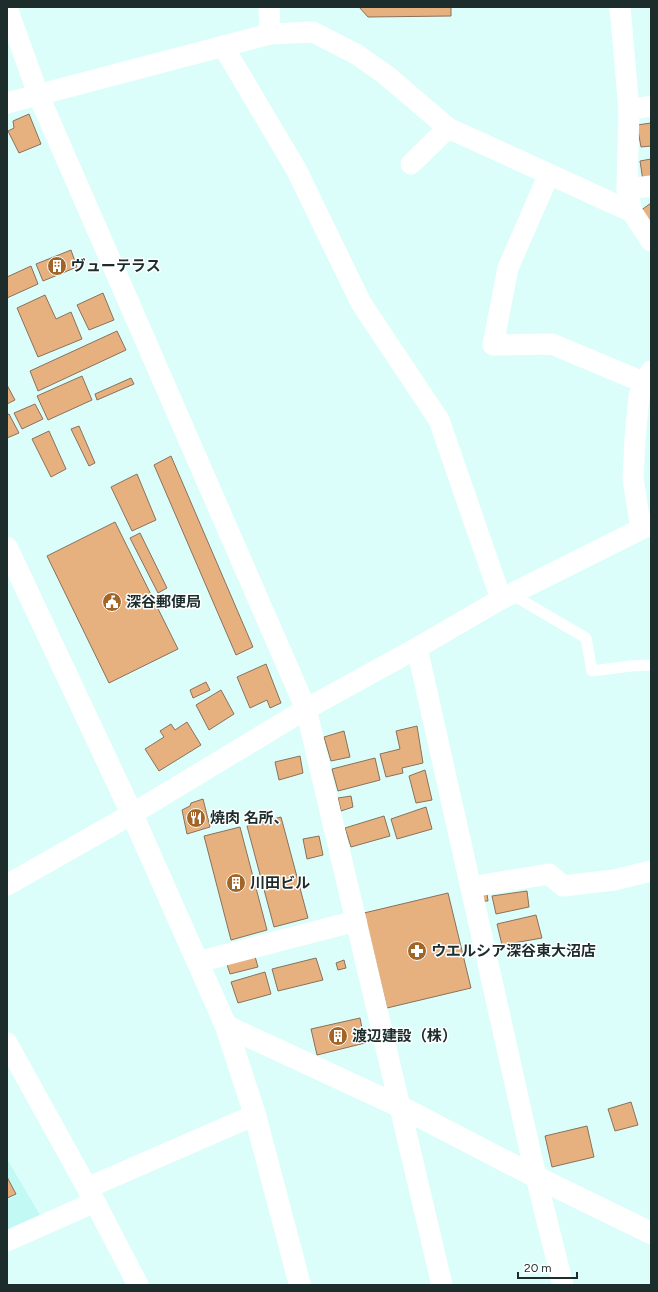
<svg xmlns="http://www.w3.org/2000/svg" width="658" height="1292" font-family="Figtree,'Noto Sans JP',sans-serif">
  <style>
    .built { fill: #c3f9f5 }
    .building { fill: #e7b17f; stroke: #89715b }
    .lines { fill: none; stroke-linecap: round; stroke-linejoin: round }
    .lane { stroke: #fff; stroke-width: 11 }
    .street { stroke: #fff; stroke-width: 21 }
    .secondary { stroke: #fff; stroke-width: 22 }
    .labels { text-anchor: middle; stroke-width: 3; stroke-linejoin: round; paint-order: stroke }
    .poi-label { font-size: 15px; font-weight: bold; fill: #1c2d2c; stroke: #fff; text-anchor: start }
  </style>
  <rect width="100%" height="100%" fill="#dbfefb"/>
  <path class="built" d="M7 1159 40 1215 7 1230Z"/>
  <g class="building">
    <path d="M359 7H451V16L368 17Z"/>
    <path d="M29 114 41 144 19 153 8 131 14 128 13 121Z"/>
    <path d="M651 123V146L641 147 637 125Z"/>
    <path d="M651 159V180L643 181 640 161Z"/>
    <path d="M651 203V224L640 211Z"/>
    <path d="M71 250 77 267 43 281 36 264Z"/>
    <path d="M31 266 38 284 7 298V277Z"/>
    <path d="M103 293 114 320 89 330 77 305Z"/>
    <path d="M45 295 56 319 71 312 82 339 38 357 17 308Z"/>
    <path d="M117 331 126 350 38 391 30 371Z"/>
    <path d="M82 376 92 400 48 420 37 396Z"/>
    <path d="M131 378 134 384 97 400 95 394Z"/>
    <path d="M7 385 15 400 7 404Z"/>
    <path d="M35 404 43 419 22 429 14 413Z"/>
    <path d="M9 414 19 433 7 438V415Z"/>
    <path d="M79 426 95 463 89 466 71 429Z"/>
    <path d="M49 431 66 469 51 477 32 439Z"/>
    <path d="M171 456 253 647 236 655 154 465Z"/>
    <path d="M137 474 156 520 132 531 111 487Z"/>
    <path d="M115 522 178 649 109 683 47 556Z"/>
    <path d="M140 533 167 588 158 593 130 538Z"/>
    <path d="M266 664 281 703 270 708 267 700 250 708 237 677Z"/>
    <path d="M206 682 210 690 193 698 190 690Z"/>
    <path d="M221 690 234 714 209 730 196 705Z"/>
    <path d="M187 722 201 745 159 771 145 749 164 737 160 731 171 724 175 730Z"/>
    <path d="M417 726 423 763 402 768 403 773 386 777 380 754 400 749 396 731Z"/>
    <path d="M344 731 350 757 331 761 324 737Z"/>
    <path d="M300 756 303 773 279 780 275 762Z"/>
    <path d="M375 758 380 780 338 791 332 769Z"/>
    <path d="M425 770 432 800 416 803 409 776Z"/>
    <path d="M351 796 353 807 341 811 338 798Z"/>
    <path d="M203 799 210 827 187 834 182 810 190 806 191 803Z"/>
    <path d="M426 807 432 829 397 839 391 819Z"/>
    <path d="M384 816 390 836 351 847 345 828Z"/>
    <path d="M281 817 308 918 274 927 247 826Z"/>
    <path d="M240 827 267 930 231 940 204 836Z"/>
    <path d="M319 836 323 855 307 859 303 839Z"/>
    <path d="M527 891 529 907 496 914 492 896Z"/>
    <path d="M448 893 471 988 387 1008 364 913Z"/>
    <path d="M487 894 488 901H483L482 895Z"/>
    <path d="M536 915 542 938 502 945 497 924Z"/>
    <path d="M254 953 258 967 230 974 226 961Z"/>
    <path d="M316 958 323 980 278 991 272 969Z"/>
    <path d="M344 960 346 968 338 970 336 963Z"/>
    <path d="M265 972 271 994 238 1003 231 982Z"/>
    <path d="M360 1018 365 1043 317 1055 311 1029Z"/>
    <path d="M631 1102 638 1125 615 1131 608 1109Z"/>
    <path d="M587 1126 594 1157 552 1167 545 1136Z"/>
    <path d="M7 1177 16 1194 7 1198Z"/>
  </g>
  <g class="lines">
    <path class="lane" d="M511 594 586 638 592 671 631 666 651 665"/>
    <g class="street">
      <path d="M269 7 270 34"/>
      <path d="M620 7 629 110 627 189 632 212 651 241"/>
      <path d="M7 8 38 94 306 709 442 1285"/>
      <path d="M223 46 296 169 361 303 439 420 501 599"/>
      <path d="M7 103 270 34 313 32 356 54 386 75 448 128 632 212"/>
      <path d="M629 110 651 106"/>
      <path d="M411 164 448 128"/>
      <path d="M549 174 508 268 493 345 552 344 645 383"/>
      <path d="M627 189 651 186"/>
      <path d="M641 529 633 479 635 439 639 396 651 371"/>
      <path d="M417 648 536 1177 563 1285"/>
      <path d="M7 885 132 814 306 709 417 648 501 599 651 524"/>
      <path d="M471 887 549 874 563 886 614 880 651 871"/>
      <path d="M198 962 356 921"/>
      <path d="M7 1043 95 1202 138 1285"/>
      <path d="M87 1188 255 1115"/>
      <path d="M7 1241 95 1202"/>
    </g>
    <g class="secondary">
      <path d="M7 548 132 814 226 1026 255 1115 300 1285"/>
      <path d="M226 1026 401 1107 536 1177 651 1233"/>
    </g>
  </g>
  <defs>
    <symbol id="building-disc" viewBox="-11 -11 22 22"><circle r="9.5" fill="#a16627" stroke="#fff"/><path d="M-4-6H4V6H1V3H-1V6H-4ZM-2.5-4.3h1.7v1.8h-1.7ZM.8-4.3h1.7v1.8H.8ZM-2.5-1h1.7V.8h-1.7ZM.8-1h1.7V.8H.8Z" fill="#fff"/></symbol>
    <symbol id="civic-disc" viewBox="-11 -11 22 22"><circle r="9.5" fill="#a16627" stroke="#fff"/><path d="M-.6-6.5H3V-4.5H.6V-3L4-1V1h2V6H-6V1h2V-1L-.6-3ZM-1.2 2.5V6h2.4V2.5Z" fill="#fff"/></symbol>
    <symbol id="restaurant-disc" viewBox="-11 -11 22 22"><circle r="9.5" fill="#a16627" stroke="#fff"/><path d="M-5-6h1v4h1v-4h1v4h1v-4h1v5L-1.5 .5V6h-2V.5L-5-1ZM5-6V6H3V1.5H1.5Q1.5-4 5-6Z" fill="#fff"/></symbol>
    <symbol id="pharmacy-disc" viewBox="-11 -11 22 22"><circle r="9.5" fill="#a16627" stroke="#fff"/><path d="M-2-6h4v4h4v4h-4v4h-4v-4h-4v-4h4Z" fill="#fff"/></symbol>
  </defs>
  <g fill-rule="evenodd">
    <use href="#building-disc" x="46" y="255" width="22" height="22"/>
    <use href="#civic-disc" x="101" y="591" width="22" height="22"/>
    <use href="#restaurant-disc" x="185" y="807" width="22" height="22"/>
    <use href="#building-disc" x="225" y="872" width="22" height="22"/>
    <use href="#pharmacy-disc" x="406" y="940" width="22" height="22"/>
    <use href="#building-disc" x="327" y="1025" width="22" height="22"/>
  </g>
  <g class="labels">
    <g class="poi-label">
      <text x="71" y="271">ヴューテラス</text>
      <text x="126" y="607">深谷郵便局</text>
      <text x="210" y="823">焼肉 名所、</text>
      <text x="250" y="888">川田ビル</text>
      <text x="431" y="956">ウエルシア深谷東大沼店</text>
      <text x="352" y="1041">渡辺建設（株）</text>
    </g>
  </g>
  <rect width="658" height="1292" fill="none" stroke="#1c2d2c" stroke-width="16"/>
  <path d="M518 1272v6h59v-6" fill="none" stroke="#1c2d2c" stroke-width="2"/>
  <text x="524" y="1272" font-size="12" fill="#1c2d2c" stroke="#ffffff" stroke-width="3" paint-order="stroke">20 m</text>
</svg>
